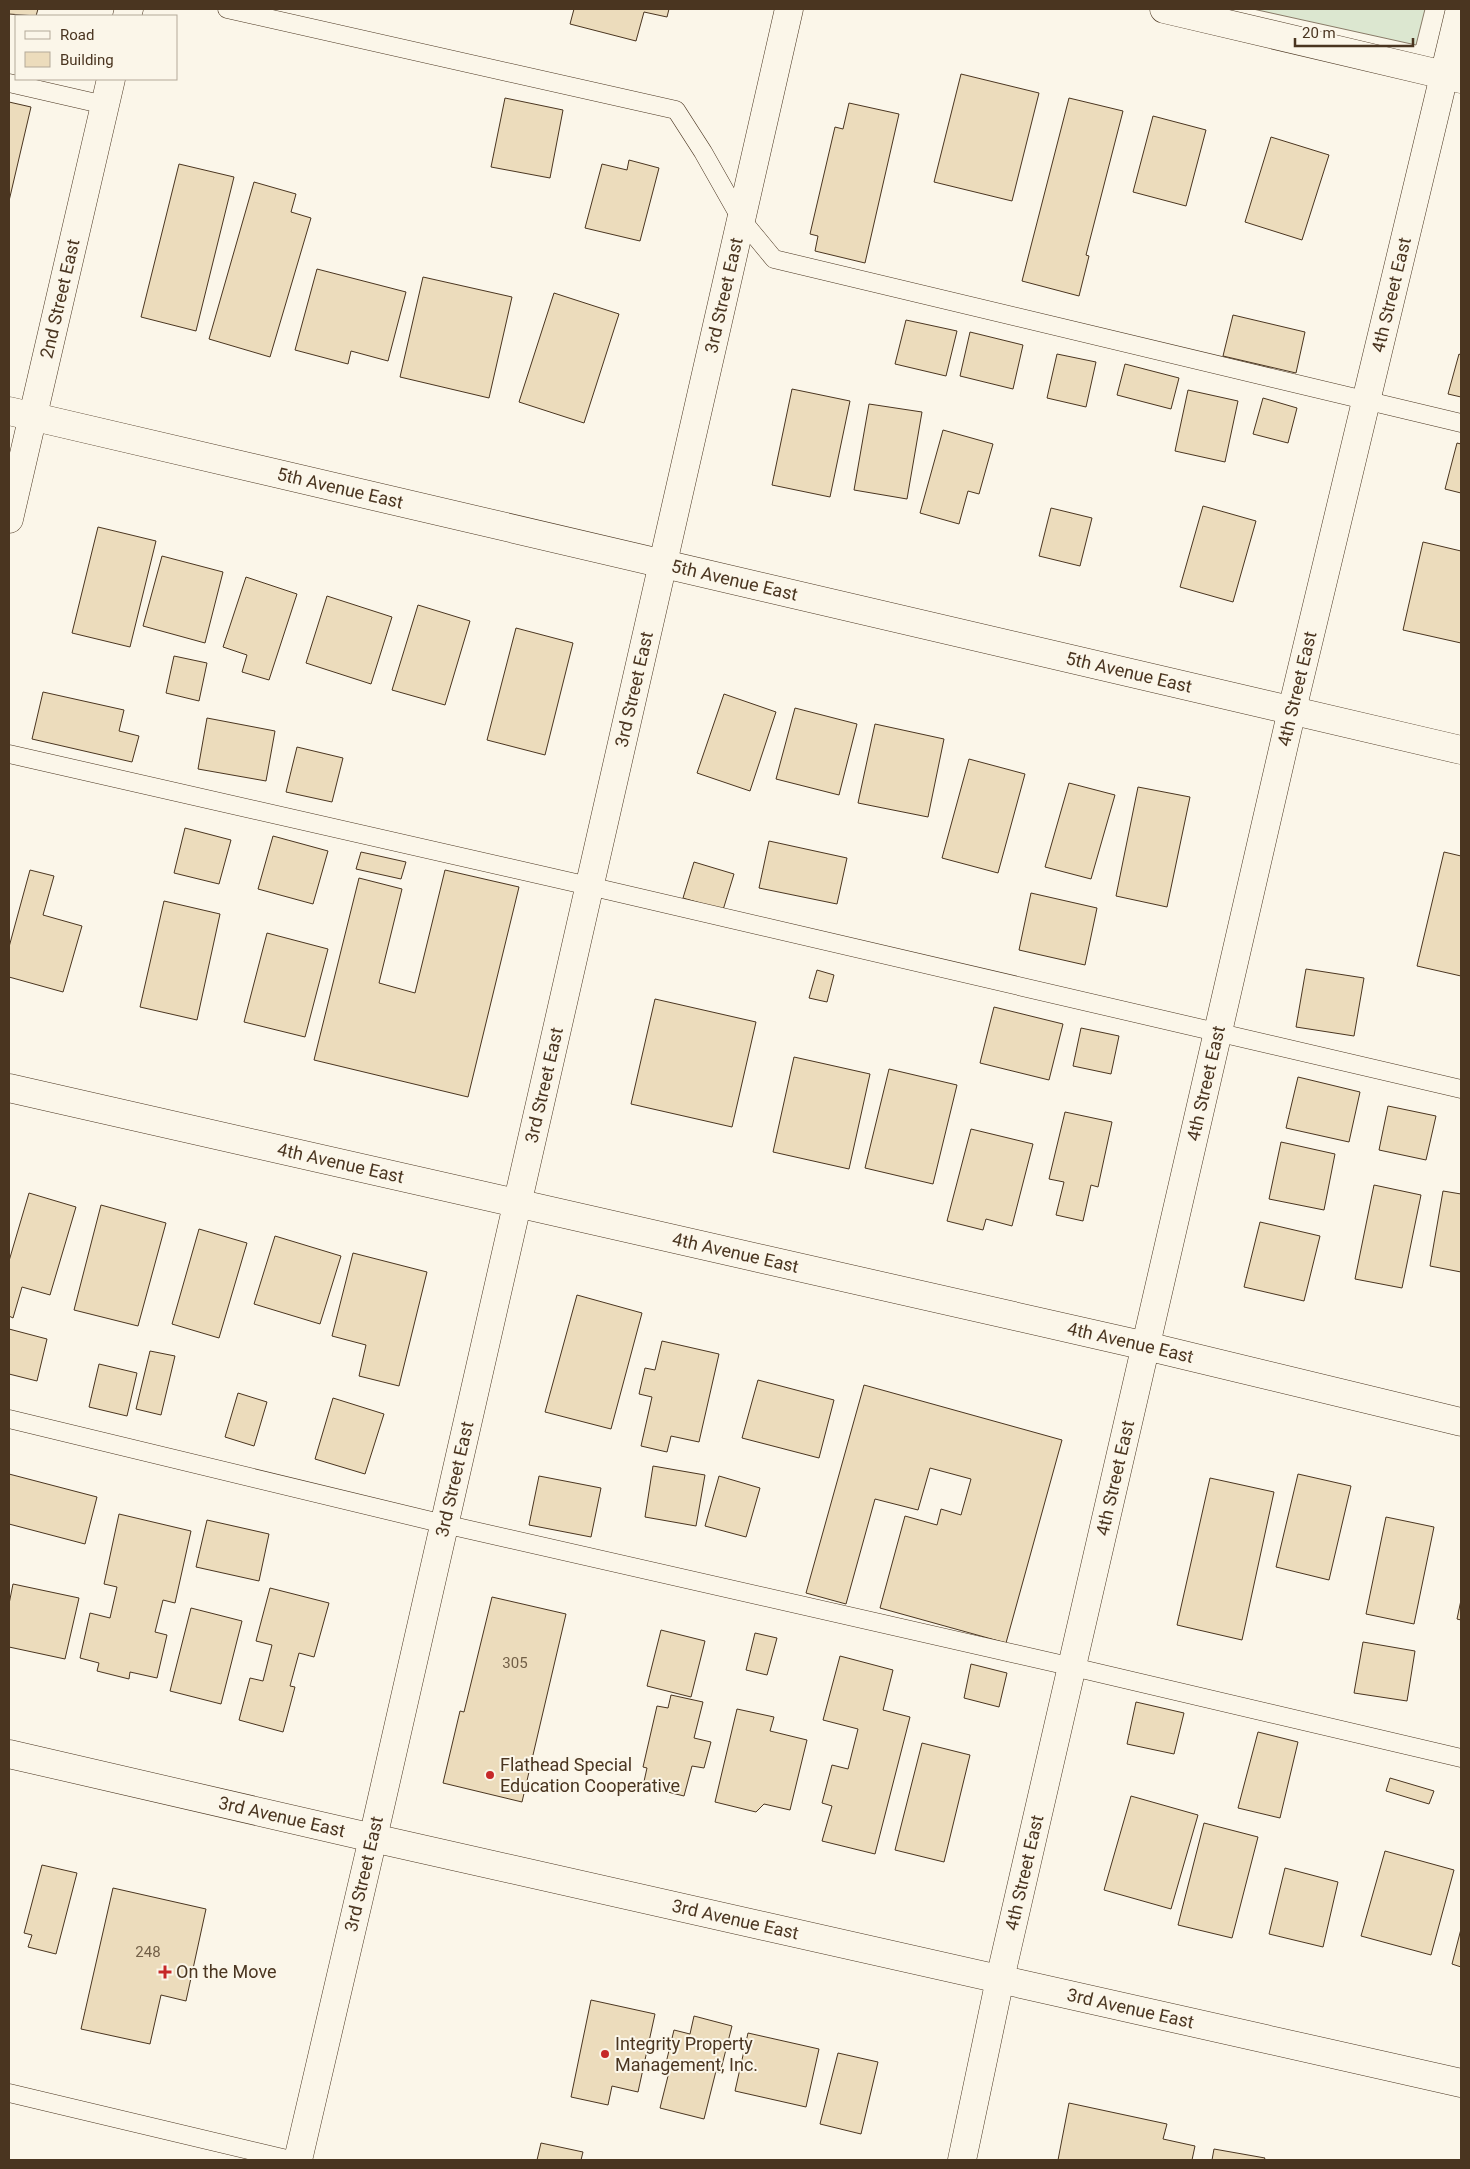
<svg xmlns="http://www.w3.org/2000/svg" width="1470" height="2169" font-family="Roboto,sans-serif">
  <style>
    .green { fill: #dce7d0; stroke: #887966 }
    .building { fill: #ecdcbc; stroke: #4a3520 }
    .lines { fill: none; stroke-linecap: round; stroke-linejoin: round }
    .service-casing { stroke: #4a3520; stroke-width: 19 }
    .minor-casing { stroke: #4a3520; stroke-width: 29 }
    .tertiary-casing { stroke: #4a3520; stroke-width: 29 }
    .service { stroke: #fbf6e9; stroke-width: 18 }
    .minor { stroke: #fbf6e9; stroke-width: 28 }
    .tertiary { stroke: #fbf6e9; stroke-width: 28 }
    .poi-dot { fill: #c62828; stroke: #fbf6e9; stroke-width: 2 }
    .labels { text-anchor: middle; stroke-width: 4; stroke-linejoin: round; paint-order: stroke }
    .number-label { font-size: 15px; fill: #725f47 }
    .street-label { font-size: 18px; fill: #4a3520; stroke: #fbf6e9 }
    .poi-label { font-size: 18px; fill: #4a3520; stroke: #fbf6e9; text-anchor: start }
  </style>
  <rect width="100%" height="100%" fill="#fbf6e9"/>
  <path class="green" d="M1253 9H1425L1416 45Z"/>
  <g class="building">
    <path d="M9 9H38L36 16 9 14Z"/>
    <path d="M574 9H669L667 17 644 12 636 41 570 24Z"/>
    <path d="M961 74 1039 93 1012 201 934 182Z"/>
    <path d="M505 98 563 110 550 178 491 167Z"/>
    <path d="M1069 98 1123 111 1086 255 1089 256 1079 296 1022 281Z"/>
    <path d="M9 102 31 107 9 201Z"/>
    <path d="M849 103 899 114 865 263 815 251 818 236 810 234 835 127 843 129Z"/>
    <path d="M1153 116 1206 130 1186 206 1133 192Z"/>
    <path d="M1271 137 1329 155 1302 240 1245 222Z"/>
    <path d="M629 160 659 168 640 241 585 228 602 164 627 170Z"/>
    <path d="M179 164 234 177 196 331 141 317Z"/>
    <path d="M254 182 296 194 291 212 311 218 270 357 209 339Z"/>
    <path d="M317 269 406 292 388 361 351 351 348 364 295 350Z"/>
    <path d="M423 277 512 297 489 398 400 377Z"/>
    <path d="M554 293 619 314 584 423 519 402Z"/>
    <path d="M1233 315 1305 332 1296 373 1223 356Z"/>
    <path d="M906 320 957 331 946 376 895 364Z"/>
    <path d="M970 332 1023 345 1013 389 960 376Z"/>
    <path d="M1057 354 1096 362 1086 407 1047 398Z"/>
    <path d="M1459 354 1461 355V397L1448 394Z"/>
    <path d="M1125 364 1179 378 1171 409 1117 395Z"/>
    <path d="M792 389 850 401 830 497 772 485Z"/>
    <path d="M1188 390 1238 401 1225 462 1175 451Z"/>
    <path d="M1263 398 1297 408 1288 443 1253 434Z"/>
    <path d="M869 404 922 412 907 499 854 490Z"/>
    <path d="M943 430 993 444 979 494 968 491 959 524 920 513Z"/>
    <path d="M1457 443 1461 444V493L1445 489Z"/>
    <path d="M1203 506 1256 521 1233 602 1180 587Z"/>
    <path d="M1051 508 1092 518 1080 566 1039 556Z"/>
    <path d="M98 527 156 541 130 647 72 633Z"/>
    <path d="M1423 542 1461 551V643L1403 630Z"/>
    <path d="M162 556 223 572 205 643 143 626Z"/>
    <path d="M246 577 297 594 269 680 242 672 247 655 223 647Z"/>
    <path d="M327 596 392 617 371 684 306 663Z"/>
    <path d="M418 605 470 621 445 705 392 690Z"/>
    <path d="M516 628 573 643 545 755 487 740Z"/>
    <path d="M174 656 207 663 199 701 166 693Z"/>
    <path d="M43 692 124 710 119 731 139 736 132 762 32 739Z"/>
    <path d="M724 694 776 712 750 791 697 773Z"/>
    <path d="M795 708 857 724 839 795 776 779Z"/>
    <path d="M207 718 275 731 266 781 198 769Z"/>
    <path d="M875 724 944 739 928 817 858 803Z"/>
    <path d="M297 747 343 758 332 802 286 792Z"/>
    <path d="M969 759 1025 774 998 873 942 858Z"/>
    <path d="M1069 783 1115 795 1091 879 1045 867Z"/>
    <path d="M1138 787 1190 797 1167 907 1116 896Z"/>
    <path d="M185 828 231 840 219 884 174 873Z"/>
    <path d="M273 836 328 851 313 904 258 889Z"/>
    <path d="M769 841 847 858 837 904 759 888Z"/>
    <path d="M361 852 406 862 401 879 356 869Z"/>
    <path d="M1444 852 1461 856V976L1417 966Z"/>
    <path d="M694 862 734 874 723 910 683 898Z"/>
    <path d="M30 870 54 876 43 915 82 926 63 992 9 977V947Z"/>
    <path d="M445 870 519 887 468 1097 314 1060 359 878 402 889 379 983 415 993Z"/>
    <path d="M1031 893 1097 908 1085 965 1019 950Z"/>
    <path d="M164 901 220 914 197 1020 140 1007Z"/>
    <path d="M267 933 328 949 305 1037 244 1022Z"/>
    <path d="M1306 969 1364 978 1354 1036 1296 1027Z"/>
    <path d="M817 970 834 975 827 1002 809 998Z"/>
    <path d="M655 999 756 1022 732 1127 631 1104Z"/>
    <path d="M994 1007 1063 1024 1049 1080 980 1063Z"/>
    <path d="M1081 1028 1119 1036 1111 1074 1073 1066Z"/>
    <path d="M794 1057 870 1074 849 1169 773 1152Z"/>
    <path d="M889 1069 957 1085 933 1184 865 1168Z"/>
    <path d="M1298 1077 1360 1092 1349 1142 1286 1128Z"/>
    <path d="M1388 1106 1436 1116 1426 1160 1379 1150Z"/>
    <path d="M1065 1112 1112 1122 1098 1187 1091 1185 1083 1221 1056 1215 1064 1182 1049 1179Z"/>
    <path d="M971 1129 1033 1144 1012 1226 986 1219 983 1230 947 1221Z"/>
    <path d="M1281 1142 1335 1154 1324 1210 1269 1199Z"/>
    <path d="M1374 1185 1421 1195 1402 1288 1355 1279Z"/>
    <path d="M1443 1191 1461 1194V1272L1430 1266Z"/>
    <path d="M29 1193 76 1207 50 1295 22 1287 13 1318 9 1316V1261Z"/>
    <path d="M101 1205 166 1223 138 1326 74 1310Z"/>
    <path d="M1260 1222 1320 1236 1304 1301 1244 1287Z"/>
    <path d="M199 1229 247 1243 219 1338 172 1324Z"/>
    <path d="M275 1236 341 1256 320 1324 254 1304Z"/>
    <path d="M353 1253 427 1272 399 1386 359 1376 366 1345 332 1336Z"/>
    <path d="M577 1295 642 1313 611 1429 545 1412Z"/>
    <path d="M9 1329 47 1339 37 1381 9 1374Z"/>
    <path d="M662 1341 719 1354 699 1442 671 1436 667 1452 641 1446 652 1397 639 1394 645 1368 655 1370Z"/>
    <path d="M150 1351 175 1356 161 1415 136 1409Z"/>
    <path d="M99 1364 137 1373 127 1416 89 1407Z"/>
    <path d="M758 1380 834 1400 819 1458 742 1438Z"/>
    <path d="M864 1385 1062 1440 1006 1643 880 1608 905 1516 937 1525 941 1509 961 1515 971 1479 930 1468 918 1510 875 1499 846 1604 806 1593Z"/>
    <path d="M238 1393 267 1402 254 1446 225 1437Z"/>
    <path d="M333 1398 384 1414 365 1474 315 1459Z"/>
    <path d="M653 1466 705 1475 696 1526 645 1517Z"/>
    <path d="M9 1474 97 1497 85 1544 9 1524Z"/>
    <path d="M1298 1474 1351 1486 1329 1580 1276 1567Z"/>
    <path d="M539 1476 601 1488 591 1537 529 1525Z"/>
    <path d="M719 1476 760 1488 746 1537 705 1526Z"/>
    <path d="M1210 1478 1274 1492 1242 1640 1177 1625Z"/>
    <path d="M119 1514 191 1531 175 1603 163 1600 155 1632 167 1635 157 1678 130 1672 129 1679 97 1671 99 1663 80 1658 90 1613 110 1618 117 1587 104 1584Z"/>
    <path d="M1386 1517 1434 1527 1414 1624 1366 1614Z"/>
    <path d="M207 1520 269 1534 259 1581 196 1567Z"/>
    <path d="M13 1584 79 1598 65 1659 9 1647V1604Z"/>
    <path d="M270 1588 329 1603 314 1657 299 1653 290 1686 295 1687 283 1732 239 1720 250 1678 263 1681 272 1645 256 1641Z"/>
    <path d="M492 1597 566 1614 522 1802 443 1783 460 1711 464 1712Z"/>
    <path d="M1461 1600V1620L1457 1619Z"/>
    <path d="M191 1608 242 1621 221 1704 170 1691Z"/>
    <path d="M661 1630 705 1641 691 1697 647 1686Z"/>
    <path d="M755 1633 777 1638 767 1675 746 1670Z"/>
    <path d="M1363 1642 1415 1651 1407 1701 1354 1693Z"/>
    <path d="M840 1656 893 1670 883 1710 910 1717 875 1854 822 1841 832 1806 822 1803 832 1765 848 1769 858 1729 823 1720Z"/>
    <path d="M971 1664 1007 1673 999 1707 964 1698Z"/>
    <path d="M671 1695 703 1702 694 1738 711 1742 704 1768 692 1766 684 1796 643 1786 647 1768 643 1767 657 1706 668 1708Z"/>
    <path d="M1136 1702 1184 1713 1174 1754 1127 1744Z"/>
    <path d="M737 1709 774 1717 770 1731 807 1740 790 1810 764 1804 756 1812 715 1802Z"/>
    <path d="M1258 1732 1298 1742 1280 1818 1238 1808Z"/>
    <path d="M922 1743 970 1755 944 1862 895 1850Z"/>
    <path d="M1390 1778 1434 1791 1429 1804 1386 1791Z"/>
    <path d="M1131 1796 1198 1815 1171 1909 1104 1890Z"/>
    <path d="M1204 1823 1258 1837 1232 1938 1178 1925Z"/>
    <path d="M1385 1851 1454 1870 1431 1955 1361 1936Z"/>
    <path d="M42 1865 77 1873 56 1954 28 1947 32 1935 24 1933Z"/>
    <path d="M1285 1868 1338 1882 1323 1947 1269 1934Z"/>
    <path d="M113 1888 206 1909 186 2001 161 1995 150 2044 81 2029Z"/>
    <path d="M1461 1929V1967L1452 1964Z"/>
    <path d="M591 2000 655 2014 638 2092 612 2086 608 2105 571 2097Z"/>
    <path d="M694 2016 732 2026 720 2073 716 2071 704 2119 660 2108 671 2064 666 2063 674 2030 690 2034Z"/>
    <path d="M748 2033 819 2049 806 2107 735 2091Z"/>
    <path d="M838 2053 878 2062 861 2134 820 2124Z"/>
    <path d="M1069 2103 1167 2124 1163 2139 1195 2146 1192 2160H1058Z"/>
    <path d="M541 2143 583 2152 581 2160H537Z"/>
    <path d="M1214 2149 1265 2158 1264 2160H1212Z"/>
  </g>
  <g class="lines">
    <defs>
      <g id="service">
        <path d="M227 9 676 110 703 152 741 219 774 259 1461 423"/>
        <path d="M9 83 105 105"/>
        <path d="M9 754 589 886 1461 1089"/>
        <path d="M9 1419 444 1524 1073 1667 1461 1758"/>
        <path d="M9 2093 291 2160"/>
      </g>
      <g id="minor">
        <path d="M1164 9 1461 79"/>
        <path id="s1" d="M9 411 1461 750"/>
        <path id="s2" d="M9 1088 1146 1346 1461 1422"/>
        <path id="s3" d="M373 1838 789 9"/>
        <path id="s4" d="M962 2160 1000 1979 1292 710 1460 9"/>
      </g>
      <g id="tertiary">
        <path d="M127 16 129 9"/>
        <path id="s5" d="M9 519 111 79"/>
        <path id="s6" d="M9 1754 373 1838 1461 2083"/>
        <path d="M298 2160 373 1838"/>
      </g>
    </defs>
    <use href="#service" class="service-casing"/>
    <use href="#minor" class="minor-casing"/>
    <use href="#tertiary" class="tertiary-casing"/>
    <use href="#service" class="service"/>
    <use href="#minor" class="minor"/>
    <use href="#tertiary" class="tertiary"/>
  </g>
  <g class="poi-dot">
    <circle cx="490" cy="1775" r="5"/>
    <path d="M162.5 1964.5h5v5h5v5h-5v5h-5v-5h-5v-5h5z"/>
    <circle cx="605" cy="2054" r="5"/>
  </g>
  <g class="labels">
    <g class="number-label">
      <text x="515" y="1668">305</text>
      <text x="148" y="1957">248</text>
    </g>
    <g class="street-label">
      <text dy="6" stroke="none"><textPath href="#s3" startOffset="1582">3rd Street East</textPath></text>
      <text dy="6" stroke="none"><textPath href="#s4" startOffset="1914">4th Street East</textPath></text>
      <text dy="6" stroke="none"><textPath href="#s5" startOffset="226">2nd Street East</textPath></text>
      <text dy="6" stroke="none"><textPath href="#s1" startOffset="340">5th Avenue East</textPath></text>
      <text dy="6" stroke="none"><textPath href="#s1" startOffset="745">5th Avenue East</textPath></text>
      <text dy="6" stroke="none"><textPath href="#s1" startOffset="1150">5th Avenue East</textPath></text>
      <text dy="6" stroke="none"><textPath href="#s4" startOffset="1509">4th Street East</textPath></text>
      <text dy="6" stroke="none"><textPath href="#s3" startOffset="1178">3rd Street East</textPath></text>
      <text dy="6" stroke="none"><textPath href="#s4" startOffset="1104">4th Street East</textPath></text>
      <text dy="6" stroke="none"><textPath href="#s3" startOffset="772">3rd Street East</textPath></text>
      <text dy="6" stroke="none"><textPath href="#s2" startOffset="340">4th Avenue East</textPath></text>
      <text dy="6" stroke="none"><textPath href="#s2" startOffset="745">4th Avenue East</textPath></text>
      <text dy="6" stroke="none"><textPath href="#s2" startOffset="1150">4th Avenue East</textPath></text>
      <text dy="6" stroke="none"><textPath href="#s4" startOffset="699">4th Street East</textPath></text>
      <text dy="6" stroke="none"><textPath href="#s3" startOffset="368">3rd Street East</textPath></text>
      <text dy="6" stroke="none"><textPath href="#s6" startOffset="280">3rd Avenue East</textPath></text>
      <text dy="6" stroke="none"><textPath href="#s4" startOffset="294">4th Street East</textPath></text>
      <text transform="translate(364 1874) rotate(-77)" y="6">3rd Street East</text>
      <text dy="6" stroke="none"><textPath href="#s6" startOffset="745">3rd Avenue East</textPath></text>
      <text dy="6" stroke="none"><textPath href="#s6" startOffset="1150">3rd Avenue East</textPath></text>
    </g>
    <g class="poi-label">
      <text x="500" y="1771">Flathead Special<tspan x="500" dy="21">Education Cooperative</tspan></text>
      <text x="176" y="1978">On the Move</text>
      <text x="615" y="2050">Integrity Property<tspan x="615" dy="21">Management, Inc.</tspan></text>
    </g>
  </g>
  <rect width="1470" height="2169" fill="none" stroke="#4a3520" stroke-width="20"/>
  <rect x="15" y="15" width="162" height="65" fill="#fbf6e9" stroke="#b4a999"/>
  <rect x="25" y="31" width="25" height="8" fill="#fbf6e9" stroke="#b4a999"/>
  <text x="60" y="40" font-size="15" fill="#4a3520">Road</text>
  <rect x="25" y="52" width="25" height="15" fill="#ecdcbc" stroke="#b4a999"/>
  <text x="60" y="65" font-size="15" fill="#4a3520">Building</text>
  <path d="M1295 38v8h118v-8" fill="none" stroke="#4a3520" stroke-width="2.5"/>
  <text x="1302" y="38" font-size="15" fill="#4a3520" stroke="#fbf6e9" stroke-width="4" paint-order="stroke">20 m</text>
</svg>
